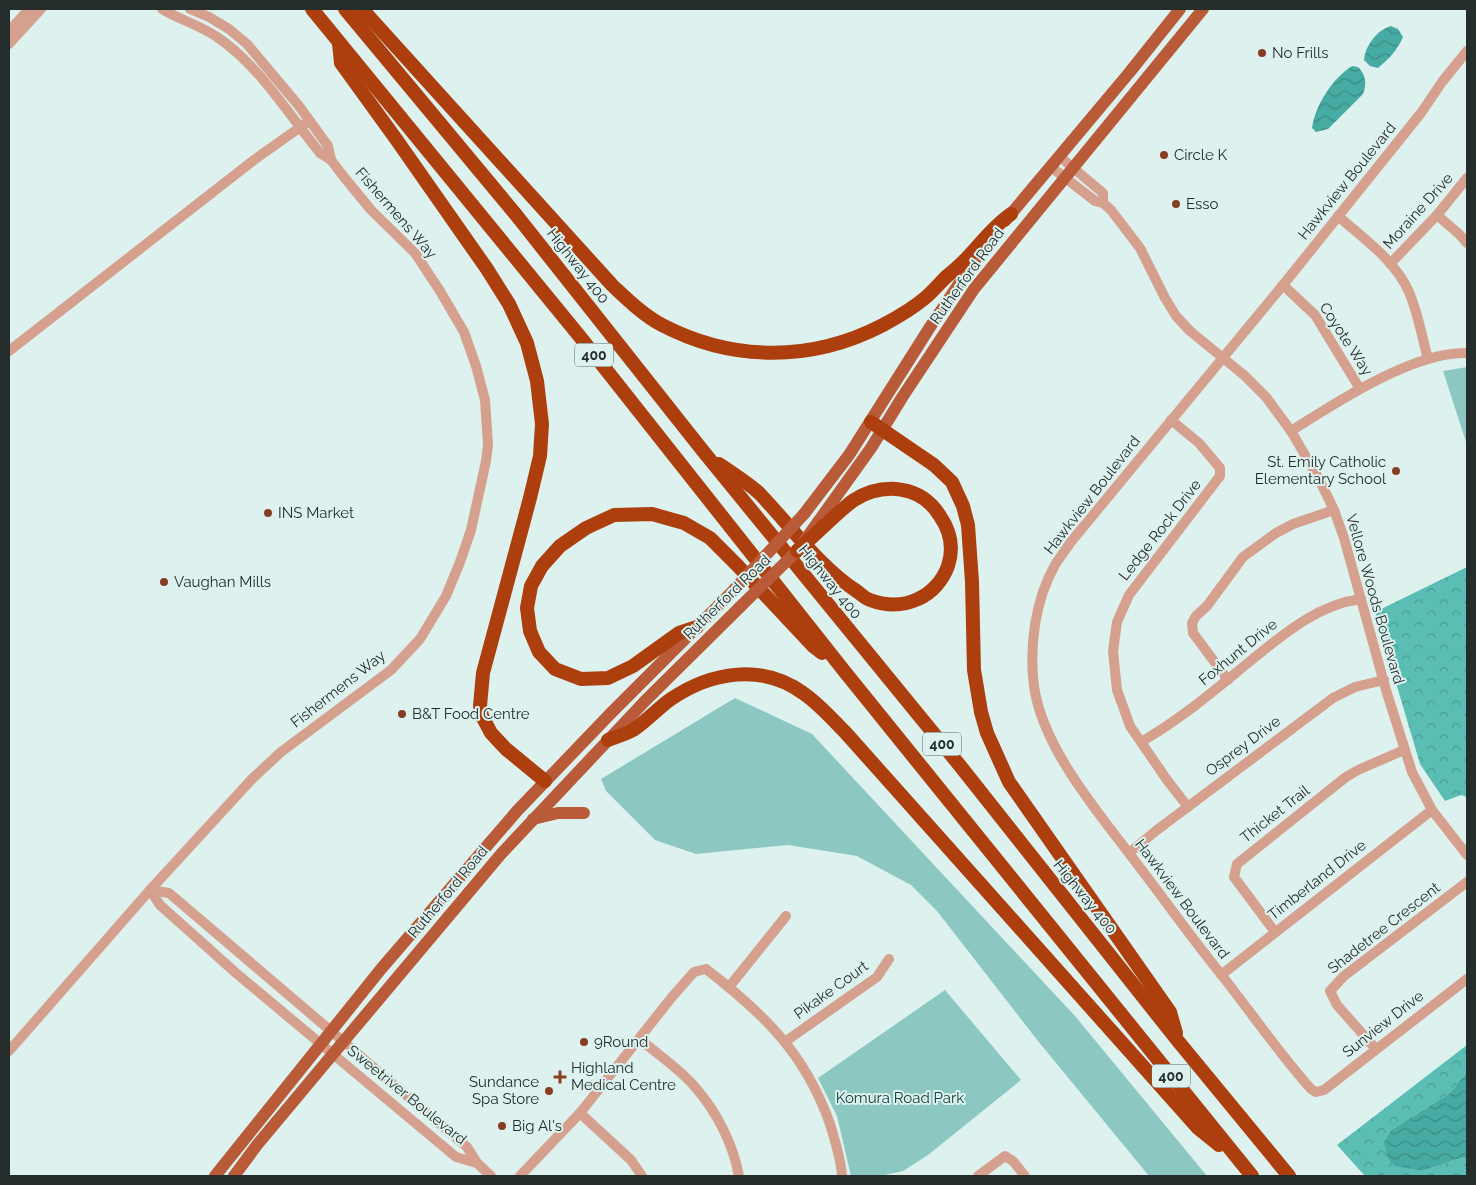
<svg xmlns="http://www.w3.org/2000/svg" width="1476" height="1185" font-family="Raleway,sans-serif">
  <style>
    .green { fill: #8cc7c1 }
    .forest { fill: url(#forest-crowns) }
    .water { fill: url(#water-waves) }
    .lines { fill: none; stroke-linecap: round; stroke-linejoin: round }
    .minor { stroke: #d6a08e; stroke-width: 10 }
    .major { stroke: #b95b39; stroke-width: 12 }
    .highway { stroke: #ad3f0f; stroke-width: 14 }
    .major-bridge { stroke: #b95b39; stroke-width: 12 }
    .highway-bridge { stroke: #ad3f0f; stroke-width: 14 }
    .poi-dot { fill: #863d22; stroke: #ddf2ef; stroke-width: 2 }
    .labels { text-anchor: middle; stroke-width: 4; stroke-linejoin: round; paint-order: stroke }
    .shield { fill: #ddf2ef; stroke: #5c6866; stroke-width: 1 }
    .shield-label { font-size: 14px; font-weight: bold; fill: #252d2c }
    .poi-label { font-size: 15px; fill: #252d2c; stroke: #ddf2ef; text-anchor: start }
    .street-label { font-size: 15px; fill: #252d2c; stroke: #ddf2ef }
    .park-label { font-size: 15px; fill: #13413d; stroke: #ddf2ef }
  </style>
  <defs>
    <pattern id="forest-crowns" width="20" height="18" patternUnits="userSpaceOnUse" patternTransform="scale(1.25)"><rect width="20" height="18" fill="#5bbeb5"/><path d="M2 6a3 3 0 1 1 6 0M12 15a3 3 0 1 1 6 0" fill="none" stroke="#4b9b93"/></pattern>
    <pattern id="water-waves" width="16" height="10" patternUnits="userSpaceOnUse" patternTransform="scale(1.25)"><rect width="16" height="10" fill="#46aba2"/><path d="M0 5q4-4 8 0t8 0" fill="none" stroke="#3a8c84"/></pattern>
  </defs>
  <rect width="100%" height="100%" fill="#ddf2ef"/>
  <g class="green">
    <path d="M1467 367V445L1443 371Z"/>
    <path d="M735 698 812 734 1075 1016 1207 1176H1149L1038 1041 937 911 911 885 857 856 788 845 696 854 655 840 606 791 601 779Z"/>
    <path d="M945 990 1021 1080 928 1155 903 1171 880 1176H851L837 1116 818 1078Z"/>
  </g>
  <g class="forest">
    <path d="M1467 567V797L1461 795 1445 801 1420 764 1375 612Z"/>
    <path d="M1467 1045V1072L1450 1093 1391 1130 1384 1141 1423 1171 1457 1159 1467 1158V1176H1365L1337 1145Z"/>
  </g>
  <g class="water">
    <path d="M1391 26 1398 29 1403 37C1397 50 1390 58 1378 68L1370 66 1364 60C1365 46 1377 30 1391 26Z"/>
    <path d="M1352 66 1358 67C1366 75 1367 84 1363 94L1328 129 1316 132 1312 128C1315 105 1333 78 1352 66Z"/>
    <path d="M1467 1072V1158L1457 1159 1423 1171 1413 1169 1395 1166 1387 1157 1384 1141 1391 1130 1450 1093Z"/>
  </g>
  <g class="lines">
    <g class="minor">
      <path d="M162 9C180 20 200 25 217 37 258 64 289 115 320 153L331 160"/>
      <path d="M9 31 29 9"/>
      <path d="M9 44 41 9"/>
      <path d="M1467 51 1442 82 1421 113 1283 285 1070 543C1065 551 1059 558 1055 565 1035 600 1029 647 1034 686 1042 745 1093 806 1128 852 1159 892 1188 933 1220 973 1250 1011 1278 1052 1311 1089L1316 1092 1324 1090 1467 979"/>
      <path d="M1059 156 1103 193V203"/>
      <path d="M1050 166 1095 201 1103 203 1111 210 1140 248 1165 298 1176 316 1190 331 1245 376 1266 397 1291 431 1319 479 1334 510 1344 538 1386 690 1412 772 1432 810 1467 855"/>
      <path d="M1437 215 1459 234 1467 243"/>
      <path d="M1338 216C1363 238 1395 260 1409 292 1418 313 1422 337 1428 359"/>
      <path d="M1390 264 1437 215 1467 178"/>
      <path d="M1283 285 1315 315 1360 389"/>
      <path d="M9 351 254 160 309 121"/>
      <path d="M1171 420 1199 443 1220 468V476L1129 595 1117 622 1113 651 1117 690 1130 726 1167 780 1188 807"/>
      <path d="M1291 431C1335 403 1414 351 1467 353"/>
      <path d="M1228 680 1193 633 1192 623 1196 616 1207 606 1243 557 1276 533 1293 524 1334 510"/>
      <path d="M1141 742C1178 721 1210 694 1243 667 1278 639 1314 605 1361 599"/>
      <path d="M1129 853 1157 830 1333 698 1355 687 1384 680"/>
      <path d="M150 890 169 893 467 1147 477 1163 491 1176"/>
      <path d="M150 890 160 905 236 973 456 1157 477 1163"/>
      <path d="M1275 932 1234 877 1237 864 1346 777 1358 770 1404 750"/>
      <path d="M1221 975 1432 810"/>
      <path d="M729 987 786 916"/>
      <path d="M640 1039C658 1055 680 1069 695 1087 717 1112 733 1144 739 1176"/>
      <path d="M786 1041 877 977 889 959"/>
      <path d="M1375 1048 1337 1005 1330 991 1344 976 1467 882"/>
      <path d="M9 1051 150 890 253 778 281 752 391 670 420 639 446 596 460 562 471 530 486 461 488 445 485 400 476 366 464 332 440 291 415 253 371 210 344 177 331 160 328 146 299 106 247 44 229 29 209 17 190 9"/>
      <path d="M580 1113 631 1160 642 1176"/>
      <path d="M520 1176 580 1113 672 997 694 972 706 969C764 1014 805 1053 830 1124 835 1141 841 1159 842 1176"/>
      <path d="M978 1176 1005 1156 1013 1161 1025 1176"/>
    </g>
    <g class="major">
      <path d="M1005 221 1129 73 1180 9"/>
      <path d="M804 514 849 455 930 327 983 248"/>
      <path d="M818 522 871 448 903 396 974 289 1203 9"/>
      <path d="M533 819 558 813H584"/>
      <path d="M215 1176 381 969 517 811 611 713 729 595"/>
      <path d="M234 1176 257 1145 343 1042 501 854 645 701 740 607"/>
    </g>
    <g class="highway">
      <path d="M312 9 581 338 845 672 1252 1176"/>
      <path d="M345 9 517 216 703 451 961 767 1178 1041 1289 1176"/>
      <path d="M362 9 612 285C627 299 643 315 662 325 733 362 812 362 883 325 898 317 912 309 925 298 932 292 939 284 946 277 952 272 958 267 963 262 979 246 992 227 1011 214"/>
      <path d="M339 43 341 63 396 139 487 269 509 304 527 343 537 381 542 424 540 456 530 498 483 673 480 706 482 716 491 733 506 749 545 781"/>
      <path d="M871 422 934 465 952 482 963 506 968 525 972 582 974 670 981 712 987 733 1009 782 1170 1012 1176 1033"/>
      <path d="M719 464C732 473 747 482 759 493 791 526 819 567 858 592 862 595 866 599 870 600 886 606 903 606 918 599 932 593 943 580 948 566 954 548 951 532 940 516 921 485 883 482 854 500 844 507 834 517 825 525"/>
      <path d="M697 627 679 633 633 666 608 678 581 679 555 669 539 652 530 631 527 608 531 586 542 566 560 546 586 528 614 515 652 514 684 523 710 538 738 566 813 646 822 653"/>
      <path d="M608 740C616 737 626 734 633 730 647 721 658 708 671 699 711 672 762 663 803 693 819 704 831 718 845 732L1198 1128 1219 1145"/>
    </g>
    <g class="major-bridge">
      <path d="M729 595 804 514"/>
      <path d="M740 607 797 551 818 522"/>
    </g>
    <path class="highway-bridge" d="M797 551 825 525"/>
  </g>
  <g class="poi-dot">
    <circle cx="1262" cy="53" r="5"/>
    <circle cx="1164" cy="155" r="5"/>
    <circle cx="1176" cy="204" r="5"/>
    <circle cx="1396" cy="471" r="5"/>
    <circle cx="268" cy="513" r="5"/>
    <circle cx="164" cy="582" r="5"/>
    <circle cx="402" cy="714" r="5"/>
    <circle cx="584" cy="1042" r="5"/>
    <path d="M557.5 1069.5h5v5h5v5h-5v5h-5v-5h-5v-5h5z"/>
    <circle cx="549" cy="1091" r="5"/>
    <circle cx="502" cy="1126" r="5"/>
  </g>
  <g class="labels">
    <g class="shield">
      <rect x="575" y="343.5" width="38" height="23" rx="4"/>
      <rect x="923" y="732.5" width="38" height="23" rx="4"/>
      <rect x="1152" y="1064.5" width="38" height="23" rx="4"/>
    </g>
    <g class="shield-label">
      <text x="594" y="360">400</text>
      <text x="942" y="749">400</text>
      <text x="1171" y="1081">400</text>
    </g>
    <g class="poi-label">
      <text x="1272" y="58">No Frills</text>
      <text x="1174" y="160">Circle K</text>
      <text x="1186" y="209">Esso</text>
      <text x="1386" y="467" text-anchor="end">St. Emily Catholic<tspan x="1386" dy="17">Elementary School</tspan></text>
      <text x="278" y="518">INS Market</text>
      <text x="174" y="587">Vaughan Mills</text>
      <text x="412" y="719">B&amp;T Food Centre</text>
      <text x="594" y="1047">9Round</text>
      <text x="571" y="1073">Highland<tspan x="571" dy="17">Medical Centre</tspan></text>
      <text x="539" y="1087" text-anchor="end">Sundance<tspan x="539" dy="17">Spa Store</tspan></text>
      <text x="512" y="1131">Big Al's</text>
    </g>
    <g class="street-label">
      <text transform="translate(1347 181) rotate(-51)" y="5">Hawkview Boulevard</text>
      <text transform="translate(1418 211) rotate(-48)" y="5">Moraine Drive</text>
      <text transform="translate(396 213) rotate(49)" y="5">Fishermens Way</text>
      <text transform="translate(578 266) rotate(52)" y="5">Highway 400</text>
      <text transform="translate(967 276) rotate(-54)" y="5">Rutherford Road</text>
      <text transform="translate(1346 339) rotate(57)" y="5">Coyote Way</text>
      <text transform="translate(1092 495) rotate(-52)" y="5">Hawkview Boulevard</text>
      <text transform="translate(1160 530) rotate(-52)" y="5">Ledge Rock Drive</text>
      <text transform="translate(830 582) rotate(51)" y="5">Highway 400</text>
      <text transform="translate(727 597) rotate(-44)" y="5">Rutherford Road</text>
      <text transform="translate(1375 599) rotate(74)" y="5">Vellore Woods Boulevard</text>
      <text transform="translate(1238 652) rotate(-39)" y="5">Foxhunt Drive</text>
      <text transform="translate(338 689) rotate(-38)" y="5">Fishermens Way</text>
      <text transform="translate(1243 746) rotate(-37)" y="5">Osprey Drive</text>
      <text transform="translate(1275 814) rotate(-38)" y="5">Thicket Trail</text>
      <text transform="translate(1317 880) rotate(-38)" y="5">Timberland Drive</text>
      <text transform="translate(448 892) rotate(-50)" y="5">Rutherford Road</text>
      <text transform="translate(1085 897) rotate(51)" y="5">Highway 400</text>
      <text transform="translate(1182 899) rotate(53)" y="5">Hawkview Boulevard</text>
      <text transform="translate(1384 928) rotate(-38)" y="5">Shadetree Crescent</text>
      <text transform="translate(831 990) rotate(-36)" y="5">Pikake Court</text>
      <text transform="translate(1383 1024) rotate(-38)" y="5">Sunview Drive</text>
      <text transform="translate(407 1095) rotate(39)" y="5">Sweetriver Boulevard</text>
    </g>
    <g class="park-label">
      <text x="900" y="1103">Komura Road Park</text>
    </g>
  </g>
  <rect width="1476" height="1185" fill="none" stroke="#252d2c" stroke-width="20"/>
</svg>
